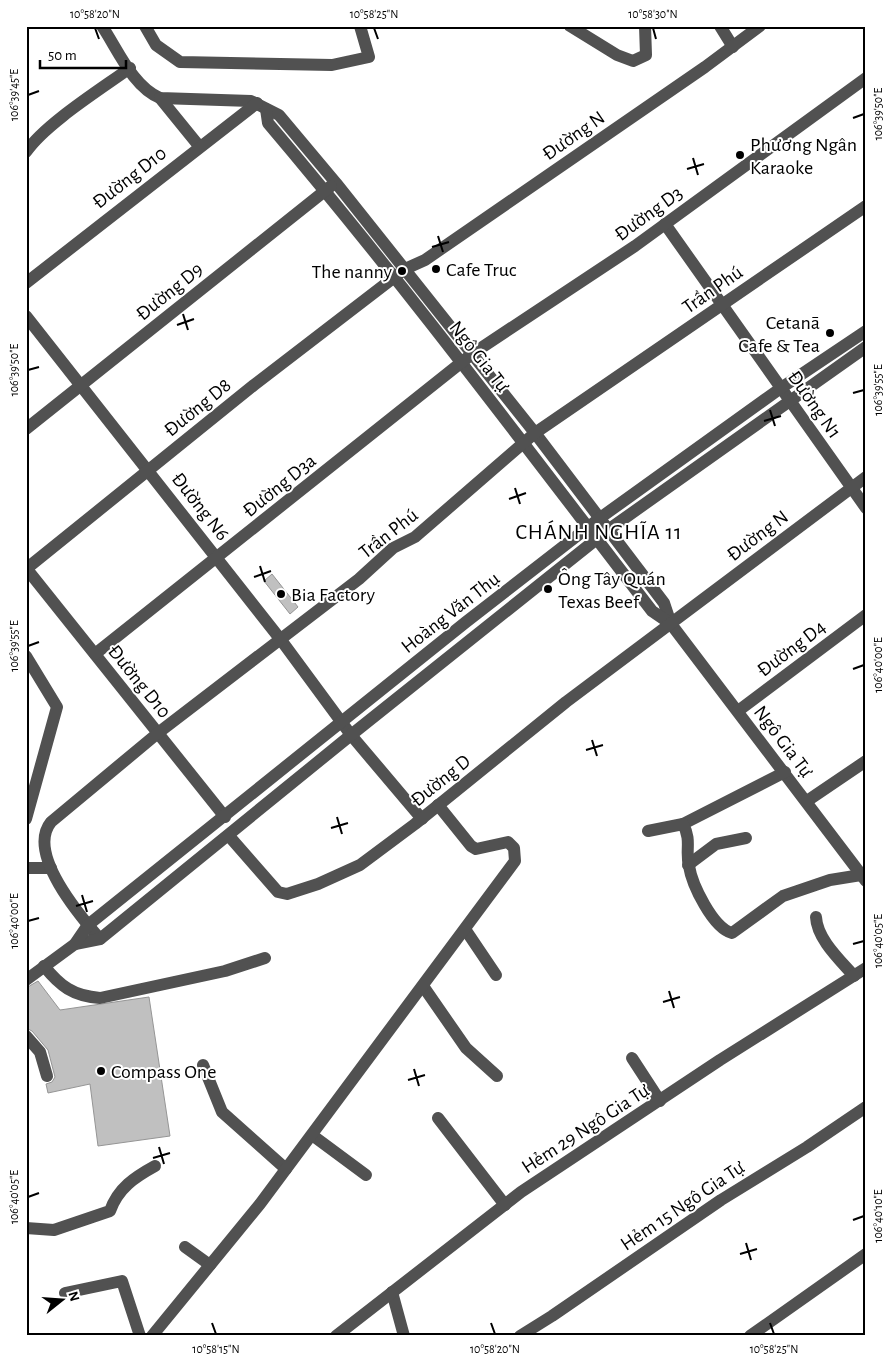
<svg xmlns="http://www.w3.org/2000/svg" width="892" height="1362" font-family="'Alegreya Sans',sans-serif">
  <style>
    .building { fill: #c0c0c0; stroke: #959595 }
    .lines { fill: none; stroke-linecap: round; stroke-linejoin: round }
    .minor { stroke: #515151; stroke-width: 12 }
    .ticks { fill: none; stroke: #000; stroke-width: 2 }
    .poi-dot { fill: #000; stroke: #fff; stroke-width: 2 }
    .labels { text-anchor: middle; stroke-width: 4; stroke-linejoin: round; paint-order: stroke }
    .street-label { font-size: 20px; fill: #000; stroke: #fff }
    .poi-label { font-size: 20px; fill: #000; stroke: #fff; text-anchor: start }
    .quarter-label { font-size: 22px; letter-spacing: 1px; fill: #000; stroke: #fff }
    .neatline { fill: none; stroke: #000; stroke-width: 2 }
    .ticks-label { font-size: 12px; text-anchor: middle; fill: #000 }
  </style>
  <rect width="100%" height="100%" fill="#fff"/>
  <g class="building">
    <path d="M272 574 298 607 290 614 264 581Z"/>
    <path d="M38 981 60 1010 149 997 170 1136 98 1146 90 1084 48 1093 46 1084 52 1082 55 1077 48 1050 32 1031 26 1028V988Z"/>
  </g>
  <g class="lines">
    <g class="minor">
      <path d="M102 26C118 50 133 87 160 98L251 101 279 115 336 183 535 433 664 603 671 624"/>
      <path d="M145 26 156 45 180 62 332 65 369 57 360 26"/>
      <path d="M570 26 617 55 633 61 646 55 645 26"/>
      <path d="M720 26 733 47"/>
      <path d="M160 98 199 146"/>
      <path d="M266 109 268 123C402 281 526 447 652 611L671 624 866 881"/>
      <path d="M26 152C45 124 101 89 130 68"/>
      <path d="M665 224 866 508"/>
      <path d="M26 283 257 103"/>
      <path d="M26 316 281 640 351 735 422 819"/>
      <path d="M26 429 331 186"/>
      <path d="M26 568 225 817"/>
      <path d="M26 569 254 385 405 269 425 260 705 67 760 26"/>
      <path d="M95 654 472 354 635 246 866 78"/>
      <path d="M26 656 57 707 26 819"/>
      <path d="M738 711 866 615"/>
      <path d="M807 801 866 761"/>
      <path d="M683 824 785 772"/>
      <path d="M648 831 683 824C692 841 685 850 689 866 692 885 713 928 732 933L783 896 830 880 861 875"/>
      <path d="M229 836 278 892 287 894 318 884 360 865 415 824 566 702 866 477"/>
      <path d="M688 865 716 844 746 838"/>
      <path d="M26 868H51"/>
      <path d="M816 917C817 939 840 960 854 976"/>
      <path d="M465 929 496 975"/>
      <path d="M100 939C80 916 26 853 51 822L158 733 359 579 393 548 415 537 535 433 866 206"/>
      <path d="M75 944 100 939 351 735 608 530 866 347"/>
      <path d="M44 966C60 986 73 996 100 998L225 971 265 958"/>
      <path d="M26 980 75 944 88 925 466 622 600 518 781 388 866 331"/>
      <path d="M423 986 466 1048 497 1076"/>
      <path d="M26 1036 40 1052 47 1076"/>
      <path d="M632 1058 660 1101"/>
      <path d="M203 1065 222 1112 286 1169"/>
      <path d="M438 1118 505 1205"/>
      <path d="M312 1135 366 1175"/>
      <path d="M26 1228 54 1230 110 1211C118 1188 135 1177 155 1166"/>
      <path d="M185 1247 210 1265"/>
      <path d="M392 1292 404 1336"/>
      <path d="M65 1293 122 1281 140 1336"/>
      <path d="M152 1336 260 1204 515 861 514 848 508 842 476 849 471 846 438 805"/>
      <path d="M336 1336 521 1192 720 1060 866 968"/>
      <path d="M520 1336 552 1316 721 1200 807 1147 866 1107"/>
      <path d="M750 1336 866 1254"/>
    </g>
  </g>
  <path class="ticks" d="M95 28 99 39M374 28 378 39M653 28 656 39M28 95 39 91M853 118 864 114M693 158 698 175M687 169 704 164M438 236 443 252M432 247 449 242M183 314 188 330M177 325 194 319M28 370 39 367M853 393 864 390M770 410 775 426M764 421 781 416M515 488 520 504M509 499 526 493M260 566 265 582M254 577 271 571M28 646 39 642M853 669 864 665M592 740 597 756M586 750 603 745M337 817 342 834M331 828 348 823M82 895 87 912M76 906 93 901M28 921 39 918M853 944 864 941M669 991 674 1008M663 1002 680 997M414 1069 419 1086M408 1080 425 1075M159 1147 164 1164M153 1158 170 1153M28 1197 39 1193M853 1220 864 1216M746 1243 751 1260M740 1254 757 1249M212 1323 216 1334M491 1323 495 1334M770 1323 774 1334"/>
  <g class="poi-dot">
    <circle cx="740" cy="155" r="5"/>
    <circle cx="436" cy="269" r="5"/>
    <circle cx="402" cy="271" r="5"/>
    <circle cx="830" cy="333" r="5"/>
    <circle cx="548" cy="589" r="5"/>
    <circle cx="281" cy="594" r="5"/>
    <circle cx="101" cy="1071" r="5"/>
  </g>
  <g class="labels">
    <g class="street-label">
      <text transform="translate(573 135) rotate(-35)" y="7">Đường N</text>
      <text transform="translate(129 177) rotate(-38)" y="7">Đường D10</text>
      <text transform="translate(648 213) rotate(-36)" y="7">Đường D3</text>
      <text transform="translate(712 289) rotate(-35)" y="7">Trần Phú</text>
      <text transform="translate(169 291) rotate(-39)" y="7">Đường D9</text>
      <text transform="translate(480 356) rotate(52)" y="7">Ngô Gia Tự</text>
      <text transform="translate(815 404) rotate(55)" y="7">Đường N1</text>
      <text transform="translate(197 407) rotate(-39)" y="7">Đường D8</text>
      <text transform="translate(279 485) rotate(-39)" y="7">Đường D3a</text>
      <text transform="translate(201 506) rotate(52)" y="7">Đường N6</text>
      <text transform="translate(388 533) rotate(-38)" y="7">Trần Phú</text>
      <text transform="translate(757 535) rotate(-37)" y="7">Đường N</text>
      <text transform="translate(450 612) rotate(-38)" y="7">Hoàng Văn Thụ</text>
      <text transform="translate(791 648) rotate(-37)" y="7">Đường D4</text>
      <text transform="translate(140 681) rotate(51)" y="7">Đường D10</text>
      <text transform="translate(784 741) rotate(53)" y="7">Ngô Gia Tự</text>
      <text transform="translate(440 780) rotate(-39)" y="7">Đường D</text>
      <text transform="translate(585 1128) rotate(-33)" y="7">Hẻm 29 Ngô Gia Tự</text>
      <text transform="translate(682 1205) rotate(-34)" y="7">Hẻm 15 Ngô Gia Tự</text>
    </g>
    <g class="poi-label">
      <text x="750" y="151">Phương Ngân<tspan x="750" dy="23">Karaoke</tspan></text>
      <text x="446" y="276">Cafe Truc</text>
      <text x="392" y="278" text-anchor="end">The nanny</text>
      <text x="820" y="329" text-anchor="end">Cetanā<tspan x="820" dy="23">Cafe &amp; Tea</tspan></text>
      <text x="558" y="585">Ông Tây Quán<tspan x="558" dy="23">Texas Beef</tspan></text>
      <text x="291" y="601">Bia Factory</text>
      <text x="111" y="1078">Compass One</text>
    </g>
    <g class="quarter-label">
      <text x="599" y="539">CHÁNH NGHĨA 11</text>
    </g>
  </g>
  <rect width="892" height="1362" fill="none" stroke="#ffffff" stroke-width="55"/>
  <g transform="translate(62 1300) rotate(73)" stroke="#ffffff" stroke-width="4" paint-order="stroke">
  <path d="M0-4L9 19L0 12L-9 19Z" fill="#000000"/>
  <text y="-8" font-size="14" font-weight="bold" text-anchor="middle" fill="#000000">N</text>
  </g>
  <path d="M40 60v8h86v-8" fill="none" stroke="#000000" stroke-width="2.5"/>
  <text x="48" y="60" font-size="15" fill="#000000" stroke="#ffffff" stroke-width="4" paint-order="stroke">50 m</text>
  <rect x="28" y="28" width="836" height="1306" class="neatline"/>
  <g class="ticks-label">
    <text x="95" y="18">10°58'20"N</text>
    <text x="374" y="18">10°58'25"N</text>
    <text x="653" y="18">10°58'30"N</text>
    <text transform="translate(14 95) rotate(-90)" y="4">106°39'45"E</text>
    <text transform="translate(878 114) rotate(-90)" y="4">106°39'50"E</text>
    <text transform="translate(14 370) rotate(-90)" y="4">106°39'50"E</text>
    <text transform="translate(878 390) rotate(-90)" y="4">106°39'55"E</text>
    <text transform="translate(14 646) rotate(-90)" y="4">106°39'55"E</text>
    <text transform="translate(878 665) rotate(-90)" y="4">106°40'00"E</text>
    <text transform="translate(14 921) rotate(-90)" y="4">106°40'00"E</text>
    <text transform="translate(878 941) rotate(-90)" y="4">106°40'05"E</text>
    <text transform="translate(14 1197) rotate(-90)" y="4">106°40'05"E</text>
    <text transform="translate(878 1216) rotate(-90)" y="4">106°40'10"E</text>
    <text x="216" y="1353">10°58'15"N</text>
    <text x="495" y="1353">10°58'20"N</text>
    <text x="774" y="1353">10°58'25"N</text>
  </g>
</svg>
